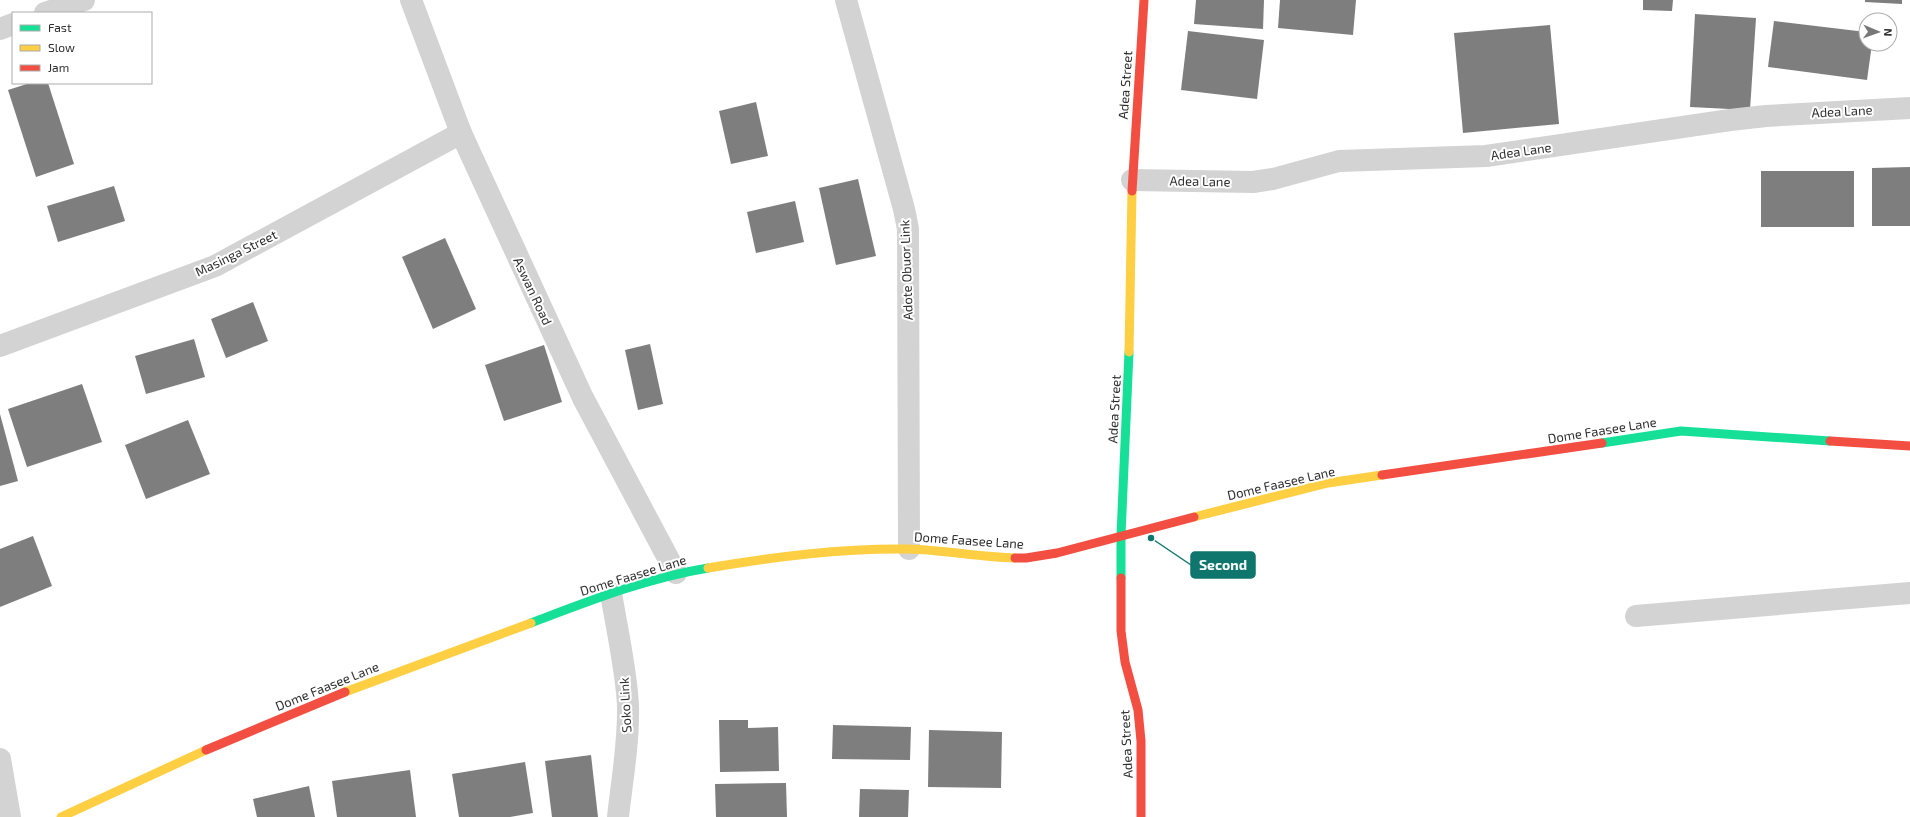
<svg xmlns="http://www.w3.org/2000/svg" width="1910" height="817" font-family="'Exo 2',sans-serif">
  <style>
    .building { fill: #7e7e7e }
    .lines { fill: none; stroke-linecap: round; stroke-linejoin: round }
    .street { stroke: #d3d3d3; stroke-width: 22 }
    .fast { stroke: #16e098; stroke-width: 9 }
    .slow { stroke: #ffcf43; stroke-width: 9 }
    .jam { stroke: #f24e42; stroke-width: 9 }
    .labels { text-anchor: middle; stroke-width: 4; stroke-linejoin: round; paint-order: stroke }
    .street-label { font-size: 13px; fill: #2e2e2e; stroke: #fff }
    .leader { fill: none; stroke: #0f766e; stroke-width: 1.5 }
    .callout-dot { fill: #0f766e; stroke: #fff; stroke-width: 1.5 }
    .callout { fill: #0f766e; stroke: #0f766e; stroke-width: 1.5 }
    .callout-label { font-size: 14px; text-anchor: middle; font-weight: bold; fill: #fff }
  </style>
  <rect width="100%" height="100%" fill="#fff"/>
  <g class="building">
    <path d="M1196 0H1264L1263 29 1194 24Z"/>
    <path d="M1280 0H1356L1353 35 1278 28Z"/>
    <path d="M1643 0H1673L1672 11 1643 10Z"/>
    <path d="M1865 0H1902V4L1865 2Z"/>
    <path d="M1695 14 1756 18 1750 110 1690 107Z"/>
    <path d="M1774 21 1866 32V44H1872L1867 80 1768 67Z"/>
    <path d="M1550 25 1559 124 1463 133 1454 33Z"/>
    <path d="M1188 31 1264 40 1257 99 1181 90Z"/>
    <path d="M30 83H48L74 164 36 177 8 90Z"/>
    <path d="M756 102 768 156 731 164 719 111Z"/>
    <path d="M1910 167V226H1872V168Z"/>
    <rect x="1761" y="171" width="93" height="56"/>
    <path d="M858 179 876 256 836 265 819 188Z"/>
    <path d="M114 186 125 221 58 242 47 206Z"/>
    <path d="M795 201 804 242 756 253 747 212Z"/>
    <path d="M445 238 476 309 433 329 402 257Z"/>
    <path d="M253 302 268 341 226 358 211 319Z"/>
    <path d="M194 339 205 377 146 394 135 356Z"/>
    <path d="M650 344 663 404 638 410 625 350Z"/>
    <path d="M544 345 562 402 504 421 485 365Z"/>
    <path d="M82 384 102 442 27 467 8 409Z"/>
    <path d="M0 414 18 481 0 486Z"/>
    <path d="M188 420 210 474 146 499 125 445Z"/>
    <path d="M33 536 52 586 0 607V549Z"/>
    <path d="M719 720H748V728L778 727 779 771 720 772Z"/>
    <path d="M833 725 911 727 910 760 832 759Z"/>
    <path d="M929 730 1002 732 1001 788 928 787Z"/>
    <path d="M591 755 598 817H552L545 761Z"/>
    <path d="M525 762 533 813 510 817H459L452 774Z"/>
    <path d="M410 770 416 817H337L332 781Z"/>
    <path d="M786 783 787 817H716L715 784Z"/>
    <path d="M309 786 315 817H257L253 799Z"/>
    <path d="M860 789 909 790 908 817H859Z"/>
  </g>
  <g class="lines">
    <g class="street">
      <path d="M411 0 461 133 583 398 676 573"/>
      <path d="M846 0 904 209 908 229 909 549"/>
      <path d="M45 13 84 0"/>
      <path d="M0 29 13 24"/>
      <path d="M1132 180 1253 182 1273 179 1339 161 1486 156 1730 120 1766 116 1910 108"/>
      <path d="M0 346 215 266 461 133"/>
      <path d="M611 593C617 630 626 668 628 705 629 742 622 780 618 817"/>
      <path d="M1636 616 1910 593"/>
      <path d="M0 759 10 817"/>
    </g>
    <g class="fast">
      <path d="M1602 443 1681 431 1830 441"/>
      <path d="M1121 578V535L1129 352"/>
      <path d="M531 623C589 601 647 578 708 568"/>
    </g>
    <g class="slow">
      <path d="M1129 352 1132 191"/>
      <path d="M1194 517 1328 483 1382 475"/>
      <path d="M708 568C774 557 841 548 908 549 944 550 979 557 1015 558"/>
      <path d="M345 692 531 623"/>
      <path d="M61 817 206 750"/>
    </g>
    <g class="jam">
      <path d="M1132 191 1144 0"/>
      <path d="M1830 441 1910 446"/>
      <path d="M1382 475 1602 443"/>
      <path d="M1015 558H1026L1057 553 1194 517"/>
      <path d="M1121 578V631L1125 662 1138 710 1141 741V817"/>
      <path d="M206 750 345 692"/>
    </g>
  </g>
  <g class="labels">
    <g class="street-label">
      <text transform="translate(1125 85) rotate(-86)" y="5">Adea Street</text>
      <text transform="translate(1842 111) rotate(-3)" y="5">Adea Lane</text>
      <text transform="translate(1521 151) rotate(-8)" y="5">Adea Lane</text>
      <text transform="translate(1200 181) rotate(1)" y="5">Adea Lane</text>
      <text transform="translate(236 253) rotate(-26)" y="5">Masinga Street</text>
      <text transform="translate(906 270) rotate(-92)" y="5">Adote Obuor Link</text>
      <text transform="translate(533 291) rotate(65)" y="5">Aswan Road</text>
      <text transform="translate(1114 409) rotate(-87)" y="5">Adea Street</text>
      <text transform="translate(1602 430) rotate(-9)" y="5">Dome Faasee Lane</text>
      <text transform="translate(1281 483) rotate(-13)" y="5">Dome Faasee Lane</text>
      <text transform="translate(969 540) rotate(4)" y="5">Dome Faasee Lane</text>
      <text transform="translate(633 575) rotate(-17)" y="5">Dome Faasee Lane</text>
      <text transform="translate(327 686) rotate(-22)" y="5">Dome Faasee Lane</text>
      <text transform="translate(625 705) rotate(-93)" y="5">Soko Link</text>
      <text transform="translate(1126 744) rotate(-93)" y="5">Adea Street</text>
    </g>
  </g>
  <path class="leader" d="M1151 538L1191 565"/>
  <circle class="callout-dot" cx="1151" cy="538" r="4"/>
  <rect class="callout" x="1191" y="552" width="64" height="26" rx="4"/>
  <g class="callout-label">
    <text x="1223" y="570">Second</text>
  </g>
  <rect x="12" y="12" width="140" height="72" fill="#ffffff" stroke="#ababab"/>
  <rect x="20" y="25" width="20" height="6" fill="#16e098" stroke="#ababab"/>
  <text x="48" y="32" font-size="12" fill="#2e2e2e">Fast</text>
  <rect x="20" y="45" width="20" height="6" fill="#ffcf43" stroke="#ababab"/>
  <text x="48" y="52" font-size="12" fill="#2e2e2e">Slow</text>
  <rect x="20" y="65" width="20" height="6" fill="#f24e42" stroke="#ababab"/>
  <text x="48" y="72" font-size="12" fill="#2e2e2e">Jam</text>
  <g transform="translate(1878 32) rotate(92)"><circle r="19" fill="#ffffff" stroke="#ababab"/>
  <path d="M0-3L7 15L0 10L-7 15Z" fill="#777777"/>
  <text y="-6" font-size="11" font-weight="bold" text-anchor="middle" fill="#2e2e2e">N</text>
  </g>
</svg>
